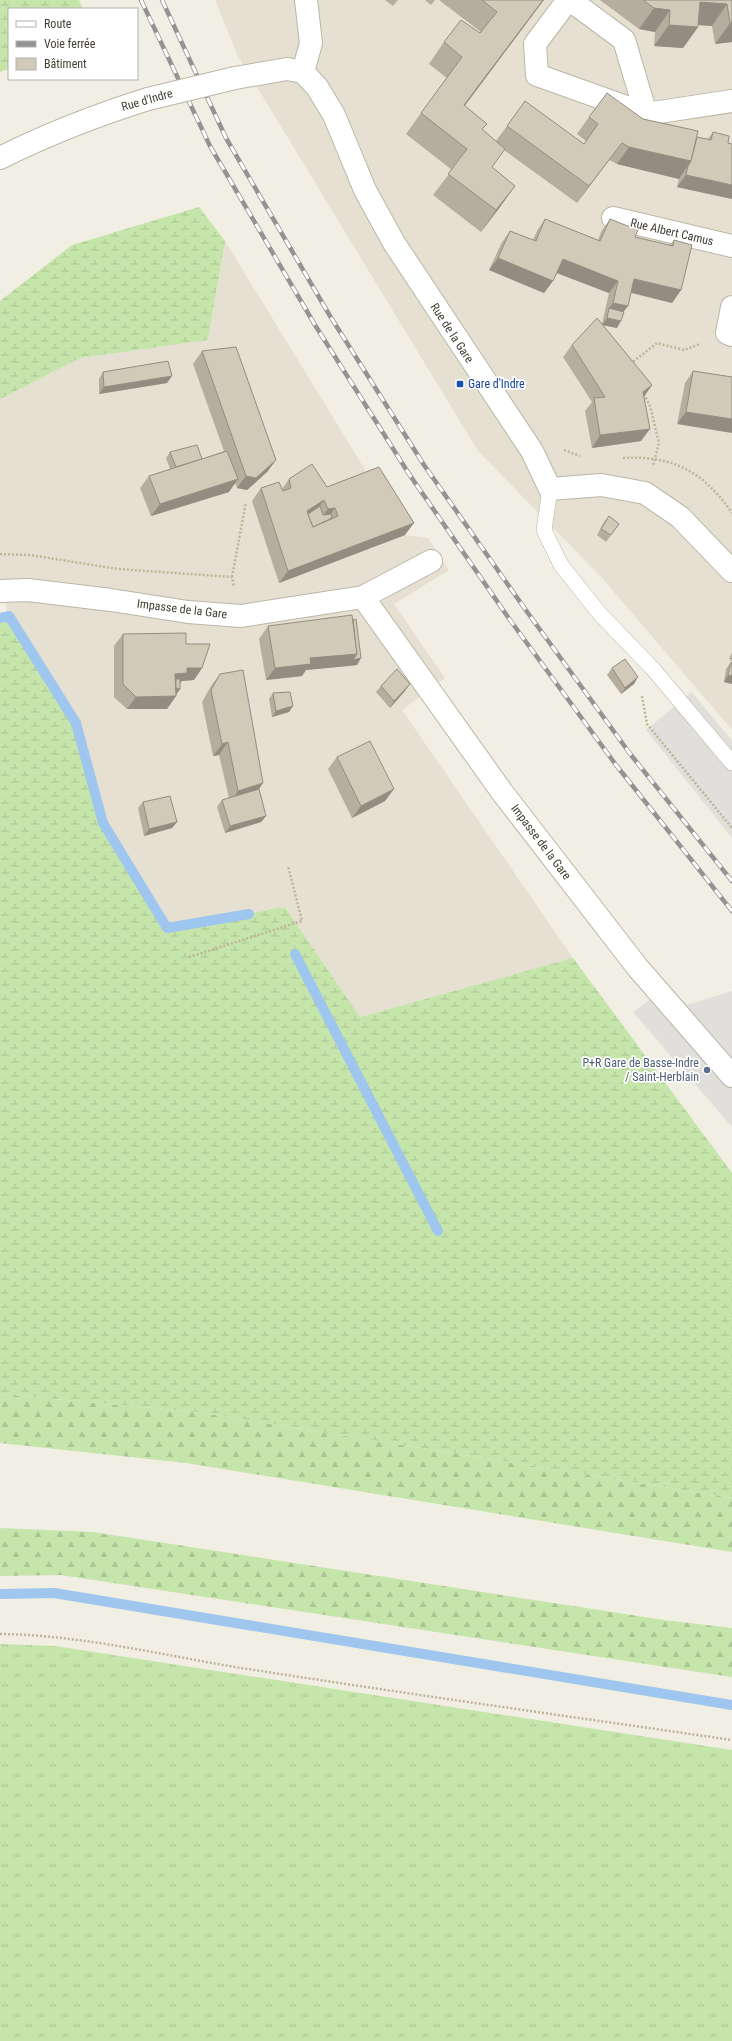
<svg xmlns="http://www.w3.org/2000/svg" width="732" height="2041" font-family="'Roboto Condensed',sans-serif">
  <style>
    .residential { fill: #e5e0d1 }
    .grass { fill: url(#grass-tufts) }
    .forest { fill: url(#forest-firs) }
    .wetland { fill: url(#wetland-marsh) }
    .parking { fill: #e1dfdb }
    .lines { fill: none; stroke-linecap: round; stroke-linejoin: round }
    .stream { stroke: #9ec6ee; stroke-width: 10 }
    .service-casing { stroke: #bcb6a6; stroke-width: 16 }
    .minor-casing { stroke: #bcb6a6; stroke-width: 24 }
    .tertiary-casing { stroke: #bcb6a6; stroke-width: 24 }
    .path { stroke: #beb497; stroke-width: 2.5; stroke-dasharray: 2 2; stroke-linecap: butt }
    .service { stroke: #fff; stroke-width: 15 }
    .minor { stroke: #fff; stroke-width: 22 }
    .tertiary { stroke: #fff; stroke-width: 22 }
    .rail-casing { stroke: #939393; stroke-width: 4.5 }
    .rail { stroke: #fff; stroke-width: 3; stroke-dasharray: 9; stroke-linecap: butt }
    .tertiary-bridge-casing { stroke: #bcb6a6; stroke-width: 24; stroke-linecap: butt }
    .tertiary-bridge { stroke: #fff; stroke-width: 22 }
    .wall { fill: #b5ae9e }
    .shaded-wall { fill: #938d81 }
    .building { fill: #d2cab8; stroke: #938d81; fill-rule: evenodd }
    .transit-dot { fill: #1a4fb4; stroke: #fff; stroke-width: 1.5 }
    .service-dot { fill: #5c6f8a; stroke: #fff; stroke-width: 1.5 }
    .labels { text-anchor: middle; stroke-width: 3.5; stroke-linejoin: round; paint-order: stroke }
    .street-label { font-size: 12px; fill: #423e33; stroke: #fff }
    .transit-label { font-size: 12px; fill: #164399; stroke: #fff; text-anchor: start }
    .service-label { font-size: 12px; fill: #4e5e75; stroke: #fff; text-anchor: end }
  </style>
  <defs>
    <pattern id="grass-tufts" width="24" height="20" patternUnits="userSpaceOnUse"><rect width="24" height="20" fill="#c6e5ab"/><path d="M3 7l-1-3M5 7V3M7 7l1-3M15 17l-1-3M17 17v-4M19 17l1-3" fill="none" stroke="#abc694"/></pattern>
    <pattern id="forest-firs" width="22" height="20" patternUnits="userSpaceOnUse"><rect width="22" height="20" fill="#c6e5ab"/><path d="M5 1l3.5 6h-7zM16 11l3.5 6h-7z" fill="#abc694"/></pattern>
    <pattern id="wetland-marsh" width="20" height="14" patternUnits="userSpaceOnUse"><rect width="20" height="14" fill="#c6e5ab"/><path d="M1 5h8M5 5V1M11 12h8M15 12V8" fill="none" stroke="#abc694"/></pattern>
  </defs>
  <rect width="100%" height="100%" fill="#f1eee3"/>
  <g class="residential">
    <path d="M215 0H732V730L602 578 478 451 237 54Z"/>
    <path d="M225 241 405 535 428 538 449 570 394 604 445 678 402 710 573 958 360 1017 285 907 167 928 103 823 76 723 9 616 0 582V399L80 358 208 340Z"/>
  </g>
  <path class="grass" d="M0 1644 55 1646 732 1750V2041H0Z"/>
  <g class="forest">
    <path d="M0 1394 197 1412 732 1498V1552L186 1463 0 1443Z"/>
    <path d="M0 1528 93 1532 664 1620 732 1628V1677L61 1575 0 1576Z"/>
  </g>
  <g class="wetland">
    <path d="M0 0H79L83 9H9V69L0 72Z"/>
    <path d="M199 207 225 241 208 340 80 358 0 399V301L72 245Z"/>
    <path d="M0 616H9L76 723 103 823 167 928 285 907 360 1017 573 958 732 1173V1498L197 1412 0 1394Z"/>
  </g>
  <g class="parking">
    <path d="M692 692 732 741V838L646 730Z"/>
    <path d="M669 986 687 1005 732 991V1127L633 1012Z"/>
  </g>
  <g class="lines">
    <g class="stream">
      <path d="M0 618 9 616 76 723 103 823 167 928 249 914"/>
      <path d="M295 954 438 1231"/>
      <path d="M0 1594 54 1593 732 1705"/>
    </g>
    <defs>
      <path id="service" d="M550 489 544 530 561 565 600 614 653 669 732 763"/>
      <g id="minor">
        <path d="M568 0 535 44 537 75 646 114 732 101"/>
        <path d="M570 0 624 40 646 114"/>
        <path d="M303 72 311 43 306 0"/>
        <path d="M613 218 732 246"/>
        <path d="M732 307 727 333 732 335"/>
        <path d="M0 591 28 590 111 600 188 612 241 616 363 597 431 561"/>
        <path d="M363 597 502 792 638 968 732 1076"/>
      </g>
      <g id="tertiary">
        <path d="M235 78 287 69 303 72 317 87 334 115 365 190 394 243 532 451 550 489 601 485 645 493 680 517 732 571"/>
        <path d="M0 158C48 134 97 115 148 99"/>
      </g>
    </defs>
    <use href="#service" class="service-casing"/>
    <use href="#minor" class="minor-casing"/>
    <use href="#tertiary" class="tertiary-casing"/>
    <g class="path">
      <path d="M630 364 657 343 684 350 700 344"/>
      <path d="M644 394 650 406 659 443 653 466"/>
      <path d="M564 450 580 456"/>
      <path d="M623 458C673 455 704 472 732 513"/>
      <path d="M0 554 30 555 118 569 232 577 234 587"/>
      <path d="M232 577 246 502"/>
      <path d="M642 696 647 724 732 828"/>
      <path d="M189 957 302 921 288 866"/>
      <path d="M0 1634C80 1635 157 1654 235 1667 401 1693 566 1716 732 1740"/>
    </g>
    <use href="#service" class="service"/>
    <use href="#minor" class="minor"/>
    <use href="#tertiary" class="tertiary"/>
    <defs>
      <g id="rail">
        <path d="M141 0 210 146 315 325 409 474 510 620 616 765 732 911"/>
        <path d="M162 0 226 138 330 316 424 465 525 609 631 755 732 881"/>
      </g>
    </defs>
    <use href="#rail" class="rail-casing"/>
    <use href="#rail" class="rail"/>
    <defs>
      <path id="tertiary-bridge" d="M148 99 235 78"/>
    </defs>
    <use href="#tertiary-bridge" class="tertiary-bridge-casing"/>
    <use href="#tertiary-bridge" class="tertiary-bridge"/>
  </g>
  <g class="wall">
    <path d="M385 0H398L393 6Z"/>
    <path d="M425 0H435L431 5Z"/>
    <path d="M439 0H544L464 106 482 130 496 141 507 126 584 144 586 141 577 134 589 117 643 119 697 137 708 139 713 132 728 143 732 144V199L677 187 679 179 617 164 609 160 577 203 504 150 492 167 515 186 500 207 481 232 433 195 452 170 406 134 421 113 447 78 429 64 444 42 480 33 481 32Z"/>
    <path d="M600 0H732V42L715 44 712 26 698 25V27L683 48 654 46 655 32 639 29Z"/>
    <path d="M545 219 598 240 601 232 610 219 635 237 670 245 674 240 681 290 672 303 631 293 617 328 602 325 652 385 644 396 641 441 592 448 585 411 592 402 563 357 572 345 602 324 609 293 557 273 544 293 489 270 501 244 510 231 533 240 537 231Z"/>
    <path d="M202 351 276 460 267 472 247 490 237 488 235 483 229 492 151 516 140 488 149 476 170 469 166 458 170 452 202 459 224 451 193 364Z"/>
    <path d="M693 371 732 377 677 424 685 383Z"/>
    <path d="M103 372 167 383 99 394V379Z"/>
    <path d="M289 479 327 487 405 535 279 583 252 501 261 488 282 489Z"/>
    <path d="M609 516 619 524 606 542 597 535 604 522Z"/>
    <path d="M353 620 361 658 357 665 348 666 306 670 302 676 266 680 259 639 268 626Z"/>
    <path d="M123 634 186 644 202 668 194 680 182 681 180 682V689L176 695V696L167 709H127L114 697V646Z"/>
    <path d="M732 653V662L729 658Z"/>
    <path d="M731 662 732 684 724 682 726 669Z"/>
    <path d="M612 668 634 684 621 694 607 675Z"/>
    <path d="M220 674 263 783 259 789 266 816 261 822 225 833 217 807 222 800 229 798 219 755 213 756 202 702 211 686Z"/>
    <path d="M381 686 405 691 390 708 376 692Z"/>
    <path d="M273 693 293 706 289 712 272 717 269 699Z"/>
    <path d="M337 757 385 801 352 818 328 769Z"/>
    <path d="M143 802 177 822 172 828 144 836 138 808Z"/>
  </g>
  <g class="shaded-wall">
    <path d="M543 0H544L540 5 449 127 464 105Z"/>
    <path d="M700 2 727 4 712 26 685 24Z"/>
    <path d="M654 8 670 10 655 32 639 29Z"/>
    <path d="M732 22V42L715 44 730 23Z"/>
    <path d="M669 25 698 27 683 48 654 46Z"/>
    <path d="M622 143 609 160 577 203 589 186Z"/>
    <path d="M629 147 691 161 679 179 617 164Z"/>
    <path d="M686 175 732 185V199L677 187Z"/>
    <path d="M515 186 500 207 481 232 496 210Z"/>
    <path d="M498 258 553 281 544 293 489 270Z"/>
    <path d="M563 259 618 281 609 293 554 272Z"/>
    <path d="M634 279 681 290 672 303 625 291Z"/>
    <path d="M613 303 628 306 619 318 609 308Z"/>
    <path d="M607 318 621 321 617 328 602 325Z"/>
    <path d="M172 376 167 383 99 394 104 387Z"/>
    <path d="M652 385 643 398V392Z"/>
    <path d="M686 412 732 419V433L677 424Z"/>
    <path d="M650 429 641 441 592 448 600 435Z"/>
    <path d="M276 460 267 472 247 490 237 488 246 476Z"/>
    <path d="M238 479 229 492 151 516 160 504Z"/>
    <path d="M324 500 315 513 304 520 307 511Z"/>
    <path d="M335 508 326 521H319L328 509Z"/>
    <path d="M414 523 405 535 279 583 288 571Z"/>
    <path d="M357 654 361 658 357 665 348 666 306 670 302 676 266 680 275 668 310 658Z"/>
    <path d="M187 668H202L194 680 182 681 178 686H171L175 674Z"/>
    <path d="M728 675 732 676V684L724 682Z"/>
    <path d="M638 677 634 684 621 694 625 688Z"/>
    <path d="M410 684 405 691 390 708 394 701Z"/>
    <path d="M172 688 180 689 176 695Z"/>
    <path d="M176 696 167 709H127L136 697Z"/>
    <path d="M293 706 289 712 272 717 276 711Z"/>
    <path d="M228 742 219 755 213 756 222 744Z"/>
    <path d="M263 783 254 796 230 803 238 791Z"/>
    <path d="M394 789 385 801 352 818 361 806Z"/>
    <path d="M266 816 261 822 225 833 230 826Z"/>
    <path d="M177 822 172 828 144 836 149 829Z"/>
  </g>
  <g class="building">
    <path d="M482 0H543L464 105 487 124 482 129 505 149 492 167 515 186 496 210 448 174 467 149 421 113 462 57 444 42 461 20 480 33 497 12Z"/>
    <path d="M643 0H732V22L730 23 727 4 700 2 698 27 669 25 670 10 654 8Z"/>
    <path d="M607 93 643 119 698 131 691 161 629 147 622 143 589 186 507 126 525 101 584 144 598 124 589 117Z"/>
    <path d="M713 132 729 136 728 143 732 144V185L686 175 688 166 691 161 697 137 711 140Z"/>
    <path d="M545 219 600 241 610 219 638 230 635 237 673 246 674 240 692 245 681 290 634 279 628 306 613 303 618 281 563 259 553 281 498 258 510 231 536 241Z"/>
    <path d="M609 308 624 312 621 321 607 318Z"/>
    <path d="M597 318 652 385 643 392 650 429 600 435 594 398 605 397 572 345Z"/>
    <path d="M236 347 276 460 256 478 246 476 202 351Z"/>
    <path d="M168 361 172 376 104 387 103 372Z"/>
    <path d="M693 371 732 377V419L686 412Z"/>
    <path d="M197 445 202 459 176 467 170 452Z"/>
    <path d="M227 451 238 479 160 504 149 476Z"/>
    <path d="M312 464 327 487 379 467 414 523 288 571 261 488 279 482 283 491 291 488 289 479ZM324 500 328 509 335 508 338 516 313 527 307 511Z"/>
    <path d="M320 506 323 515 331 514 332 518 313 527 308 514Z"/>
    <path d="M609 516 619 524 611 535 601 529Z"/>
    <path d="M352 615 357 654 310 658 311 664 275 668 268 626Z"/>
    <path d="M356 619 361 658 353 660 357 654 353 620Z"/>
    <path d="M186 633V644H210L202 668H187V673L175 674 176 696 136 697 123 684V634Z"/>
    <path d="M625 659 638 677 625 688 612 668Z"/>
    <path d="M731 662 732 663V676L728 675Z"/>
    <path d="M397 669 410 684 394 701 381 686Z"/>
    <path d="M243 670 263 783 238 791 228 742 222 744 211 690 220 674Z"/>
    <path d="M176 679H180V689L176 688Z"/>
    <path d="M290 692 293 706 276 711 273 693Z"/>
    <path d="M370 741 394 789 361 806 337 757Z"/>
    <path d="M259 789 266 816 230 826 222 800Z"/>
    <path d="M170 796 177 822 149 829 143 802Z"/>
  </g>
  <rect class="transit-dot" x="456" y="380" width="8" height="8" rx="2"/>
  <circle class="service-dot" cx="707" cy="1070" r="4"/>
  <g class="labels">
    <g class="street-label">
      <text transform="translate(147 100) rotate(-16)" y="4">Rue d'Indre</text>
      <text transform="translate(672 232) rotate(13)" y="4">Rue Albert Camus</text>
      <text transform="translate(452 333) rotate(57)" y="4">Rue de la Gare</text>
      <text transform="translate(182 609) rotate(7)" y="4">Impasse de la Gare</text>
      <text transform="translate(541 842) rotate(53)" y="4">Impasse de la Gare</text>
    </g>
    <g class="transit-label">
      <text x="468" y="388">Gare d'Indre</text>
    </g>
    <g class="service-label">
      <text x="699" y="1067">P+R Gare de Basse-Indre<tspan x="699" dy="14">/ Saint-Herblain</tspan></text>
    </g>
  </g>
  <rect x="8" y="8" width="130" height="72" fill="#ffffff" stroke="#b3b2ad"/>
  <rect x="16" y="21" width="20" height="6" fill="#ffffff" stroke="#b3b2ad"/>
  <text x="44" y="28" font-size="12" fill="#423e33">Route</text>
  <rect x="16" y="41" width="20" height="6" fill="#939393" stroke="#b3b2ad"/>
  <text x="44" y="48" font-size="12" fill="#423e33">Voie ferrée</text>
  <rect x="16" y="58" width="20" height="12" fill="#d2cab8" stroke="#b3b2ad"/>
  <text x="44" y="68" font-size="12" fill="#423e33">Bâtiment</text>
</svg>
